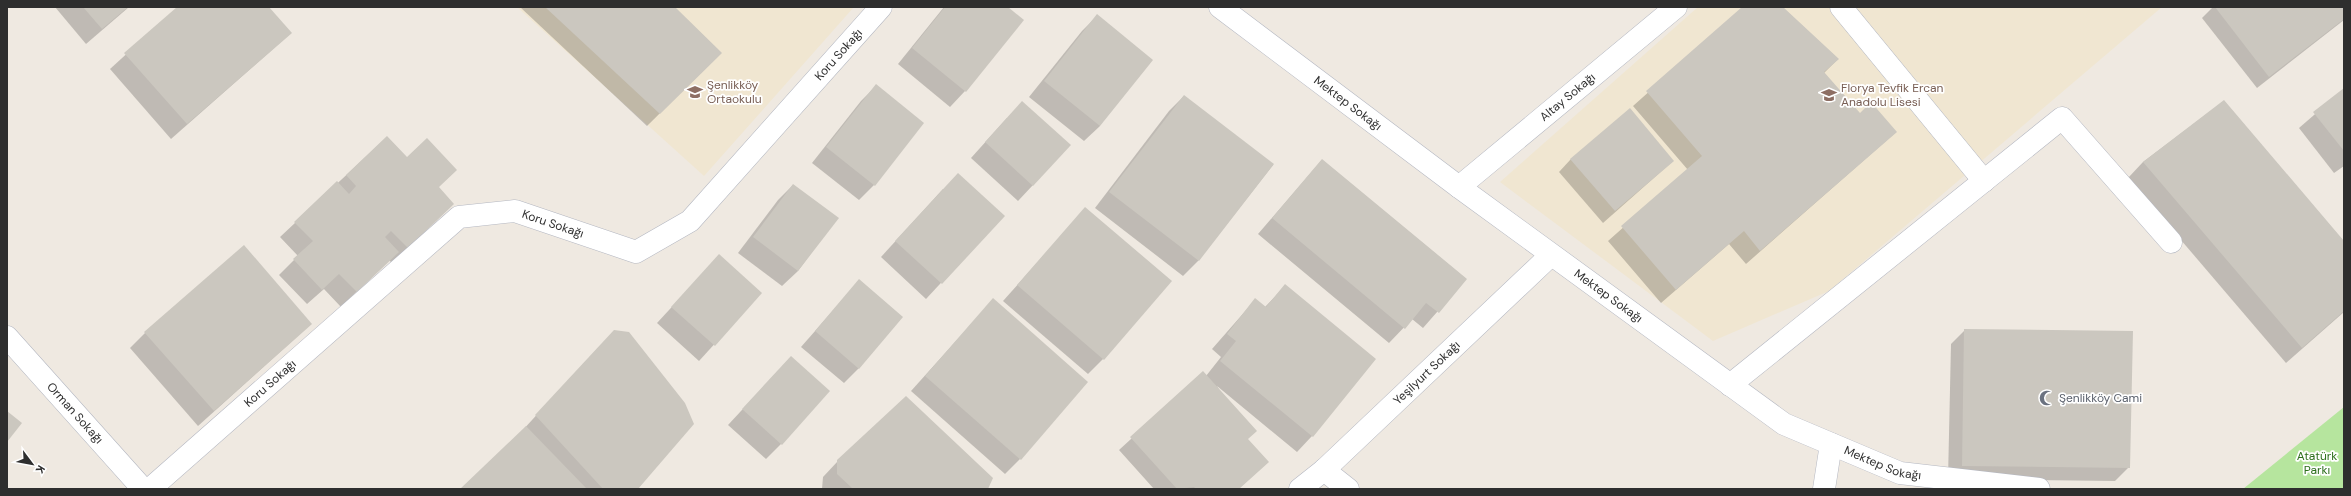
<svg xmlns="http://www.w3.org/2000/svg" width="2351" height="496" font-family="'DM Sans',sans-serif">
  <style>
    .education { fill: #f0e6d1 }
    .green { fill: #b6e59e }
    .shadow { fill: #0003 }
    .building { fill: #cbc7bf }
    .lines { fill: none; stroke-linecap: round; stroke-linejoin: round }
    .minor-casing { stroke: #b4b7c1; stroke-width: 23 }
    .secondary-casing { stroke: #b4b7c1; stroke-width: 23 }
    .minor { stroke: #fff; stroke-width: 22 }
    .secondary { stroke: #fff; stroke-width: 22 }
    .labels { text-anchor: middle; stroke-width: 3.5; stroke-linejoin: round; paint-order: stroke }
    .street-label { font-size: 12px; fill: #2e2e2e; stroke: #fff }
    .education-label { font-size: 12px; fill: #785e54; stroke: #fff; text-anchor: start }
    .worship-label { font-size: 12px; fill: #5b616d; stroke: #fff; text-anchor: start }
    .park-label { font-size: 12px; fill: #2c6e1b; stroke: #fff }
  </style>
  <rect width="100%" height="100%" fill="#efe9e1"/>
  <g class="education">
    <path d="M517 7H854L704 176Z"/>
    <path d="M1698 7H2162L1829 291 1713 341 1500 182Z"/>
  </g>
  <path class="green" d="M2344 407V489H2243Z"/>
  <g class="shadow">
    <path d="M55 7H129L86 44Z"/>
    <path d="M178 7H268L291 33 171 139 110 69Z"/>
    <path d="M520 7H674L721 53 647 126Z"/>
    <path d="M944 7H1007L965 91 950 107 898 64Z"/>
    <path d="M1744 7H1782L1838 59 1824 73 1859 114 1896 132 1746 264 1729 244 1661 303 1608 241 1688 170 1633 106Z"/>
    <path d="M2213 7H2344V20L2257 88 2202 18Z"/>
    <path d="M1097 16 1100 126 1084 141 1029 97 1082 31Z"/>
    <path d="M876 86 874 185 859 200 812 163 861 101Z"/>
    <path d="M2344 89V166L2334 173 2299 128Z"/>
    <path d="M1184 96 1273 165 1198 261 1183 276 1095 208 1169 111Z"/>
    <path d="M2224 101 2344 242V312L2286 363 2128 178 2143 162Z"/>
    <path d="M1007 118 1033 185 1018 201 971 158Z"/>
    <path d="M387 137 437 219 392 263 389 260 341 307 324 289 307 304 279 275 298 256 280 237Z"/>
    <path d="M1571 159 1673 161 1603 223 1559 172Z"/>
    <path d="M1322 160 1466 279 1423 328 1412 319 1389 343 1258 234Z"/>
    <path d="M793 185 837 218 798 271 782 286 738 253 778 200Z"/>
    <path d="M943 189 1003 216 926 299 881 257Z"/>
    <path d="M1086 208 1103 359 1088 374 1003 301Z"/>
    <path d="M719 256 761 293 699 361 657 323Z"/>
    <path d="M859 281V368L844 383 801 347Z"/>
    <path d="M1285 286 1375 359 1312 436 1297 452 1217 386 1247 439 1238 489H1154L1119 450 1203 373 1206 376 1221 357 1212 349 1255 300 1265 307Z"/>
    <path d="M993 300 1020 459 1005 474 911 391Z"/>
    <path d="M311 324 198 426 130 348 145 333Z"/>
    <path d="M1965 330 2129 467 2115 481 1948 479 1951 344Z"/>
    <path d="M599 347 636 489H462L521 432Z"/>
    <path d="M791 357 781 444 766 459 728 425Z"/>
    <path d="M838 461 987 489H822L823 477Z"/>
  </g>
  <g class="building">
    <path d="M83 7H128L102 29Z"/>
    <path d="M177 7H269L292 33 187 124 124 53Z"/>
    <path d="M545 7H675L722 53 660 114Z"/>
    <path d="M945 7H1008L1024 20 966 92 912 48Z"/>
    <path d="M1742 7H1783L1839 59 1824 72 1860 113 1871 102 1897 132 1760 251 1744 231 1676 290 1621 226 1702 156 1646 91Z"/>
    <path d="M2215 7H2344V19L2269 77Z"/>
    <path d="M1097 14 1153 60 1100 126 1044 81Z"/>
    <path d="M876 84 924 123 875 186 826 147Z"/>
    <path d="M2344 88V151L2313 112Z"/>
    <path d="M1184 95 1274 164 1199 261 1109 192Z"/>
    <path d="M2224 100 2344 241V311L2302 348 2143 162Z"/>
    <path d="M1022 101 1071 145 1033 186 985 142Z"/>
    <path d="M1630 108 1674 161 1615 211 1570 159Z"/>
    <path d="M387 136 407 157 427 138 457 170 439 187 454 204 408 248 391 231 385 237 399 252 357 292 339 274 322 290 293 259 313 241 294 222 337 181 349 194 356 186 346 175Z"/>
    <path d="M1322 159 1467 279 1439 313 1426 303 1405 329 1272 218Z"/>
    <path d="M958 173 1005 216 942 284 895 241Z"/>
    <path d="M793 184 839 218 798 271 753 237Z"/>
    <path d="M1085 207 1172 281 1104 360 1017 285Z"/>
    <path d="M244 245 312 324 214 411 144 332Z"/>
    <path d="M719 254 762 293 715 346 671 307Z"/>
    <path d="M859 279 903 317 859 369 815 331Z"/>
    <path d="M1285 284 1376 359 1313 437 1220 361 1236 341 1227 334 1255 298 1266 307Z"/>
    <path d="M993 298 1088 382 1021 460 925 376Z"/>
    <path d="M1964 329 2133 331 2130 468 1962 466Z"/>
    <path d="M614 330 629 332 685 403 694 424 638 489H603L535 415Z"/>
    <path d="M791 356 830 391 782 445 742 409Z"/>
    <path d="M1203 371 1257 431 1248 439 1269 462 1239 489H1196L1194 487 1177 489 1130 437Z"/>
    <path d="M906 396 993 478 988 489H853L837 474V460Z"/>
    <path d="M7 411 22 423 7 442Z"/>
    <path d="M526 426 587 489H460Z"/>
  </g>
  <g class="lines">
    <defs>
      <g id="minor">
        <path d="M1841 7 1984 181"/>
        <path id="s1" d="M1459 187 1676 7"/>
        <path id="s2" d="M7 337 143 489"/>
        <path d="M1730 385 2062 118 2171 242"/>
        <path d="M1324 470 1348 489"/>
        <path id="s3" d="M150 489 459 217 515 211 636 252 690 221 881 7"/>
        <path d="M1824 489 1831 444"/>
      </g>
      <g id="secondary">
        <path id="s4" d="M1220 7 1459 187 1784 424 1900 473 2039 489"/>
        <path id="s5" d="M1300 489 1324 470 1551 255"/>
      </g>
    </defs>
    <use href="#minor" class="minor-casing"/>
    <use href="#secondary" class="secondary-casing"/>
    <use href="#minor" class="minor"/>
    <use href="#secondary" class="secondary"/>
  </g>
  <defs>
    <symbol id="school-bare" viewBox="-9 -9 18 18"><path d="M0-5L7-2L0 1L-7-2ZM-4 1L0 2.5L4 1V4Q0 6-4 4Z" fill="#8d6e63" stroke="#fff" stroke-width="2.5" paint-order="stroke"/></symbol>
    <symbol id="mosque-bare" viewBox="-9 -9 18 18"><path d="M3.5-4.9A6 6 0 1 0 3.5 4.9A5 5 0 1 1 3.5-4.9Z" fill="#6b7280" stroke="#fff" stroke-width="2.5" paint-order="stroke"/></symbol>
  </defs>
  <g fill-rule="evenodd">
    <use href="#school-bare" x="684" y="81" width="22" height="22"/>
    <use href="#school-bare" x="1818" y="84" width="22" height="22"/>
    <use href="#mosque-bare" x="2036" y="387" width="22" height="22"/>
  </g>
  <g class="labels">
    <g class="street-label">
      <text dy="4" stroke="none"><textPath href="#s3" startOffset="881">Koru Sokağı</textPath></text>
      <text dy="4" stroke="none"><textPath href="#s1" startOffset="141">Altay Sokağı</textPath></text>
      <text dy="4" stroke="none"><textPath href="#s4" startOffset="160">Mektep Sokağı</textPath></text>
      <text dy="4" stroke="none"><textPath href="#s3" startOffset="508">Koru Sokağı</textPath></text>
      <text dy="4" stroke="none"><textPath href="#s4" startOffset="484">Mektep Sokağı</textPath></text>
      <text dy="4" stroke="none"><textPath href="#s5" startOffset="172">Yeşilyurt Sokağı</textPath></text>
      <text dy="4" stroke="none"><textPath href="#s3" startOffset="160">Koru Sokağı</textPath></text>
      <text dy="4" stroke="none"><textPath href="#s2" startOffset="102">Orman Sokağı</textPath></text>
      <text dy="4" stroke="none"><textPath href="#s4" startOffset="808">Mektep Sokağı</textPath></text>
    </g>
    <g class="education-label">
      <text x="707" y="89">Şenlikköy<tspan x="707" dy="14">Ortaokulu</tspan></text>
      <text x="1841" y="92">Florya Tevfik Ercan<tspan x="1841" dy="14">Anadolu Lisesi</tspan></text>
    </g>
    <g class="worship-label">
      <text x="2059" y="402">Şenlikköy Cami</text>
    </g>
    <g class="park-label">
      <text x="2317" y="460">Atatürk<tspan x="2317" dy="14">Parkı</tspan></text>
    </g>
  </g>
  <rect width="2351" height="496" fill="none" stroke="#2e2e2e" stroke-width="16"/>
  <g transform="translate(32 464) rotate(122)" stroke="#ffffff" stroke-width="3" paint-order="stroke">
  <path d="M0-3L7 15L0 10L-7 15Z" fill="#2e2e2e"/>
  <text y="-6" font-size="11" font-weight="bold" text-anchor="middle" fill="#2e2e2e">K</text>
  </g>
</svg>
